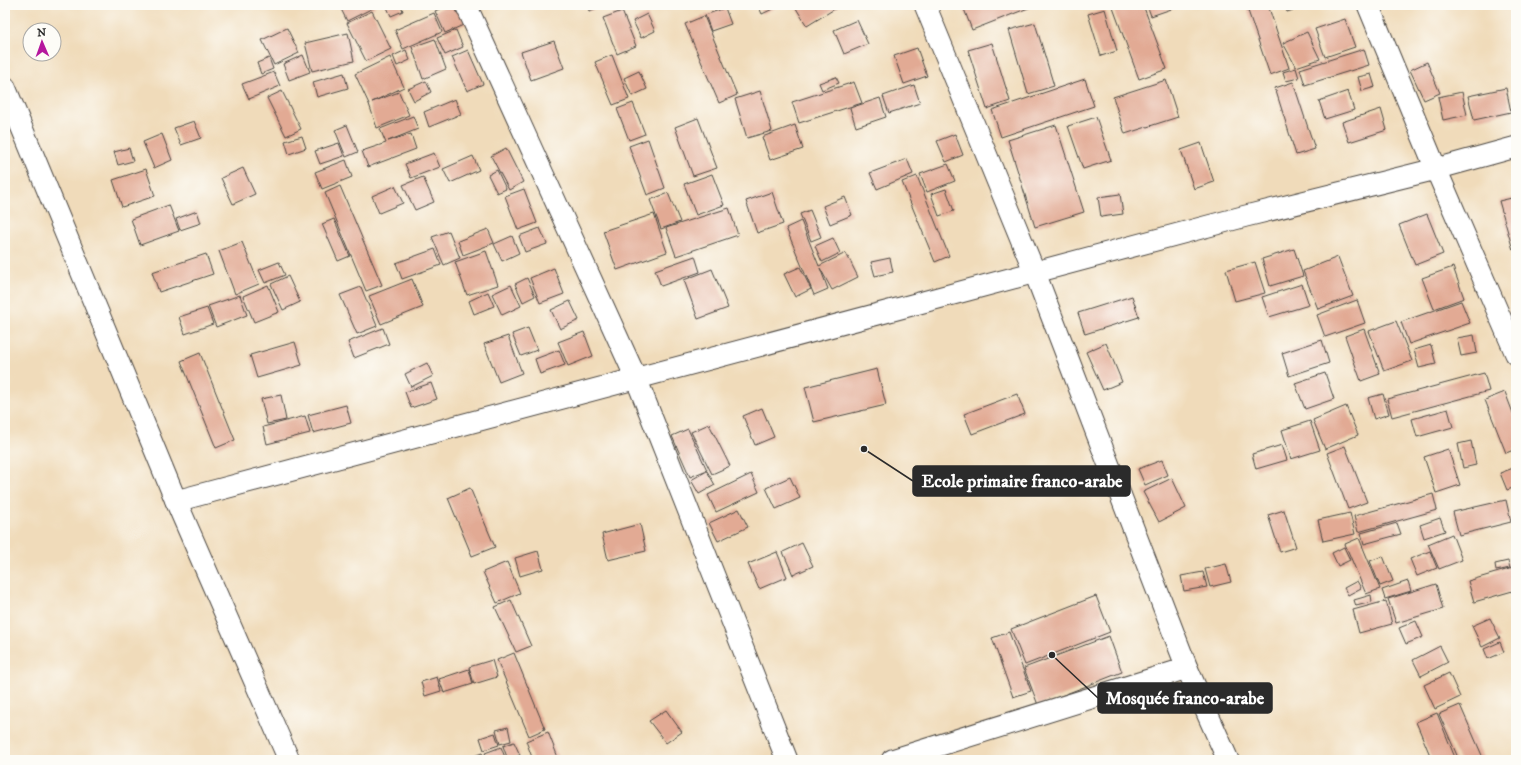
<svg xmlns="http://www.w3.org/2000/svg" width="1521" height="765" font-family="'IM FELL DW Pica',serif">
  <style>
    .building { fill: #e2aa94 }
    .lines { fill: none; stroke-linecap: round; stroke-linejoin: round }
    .minor-casing { stroke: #494540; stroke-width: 23 }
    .minor { stroke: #fff; stroke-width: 21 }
    .leader { fill: none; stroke: #2b2b2b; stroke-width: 1.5 }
    .callout-dot { fill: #2b2b2b; stroke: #fdfcf7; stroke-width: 1.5 }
    .callout { fill: #2b2b2b; stroke: #2b2b2b; stroke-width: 1.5 }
    .callout-label { font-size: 18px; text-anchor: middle; font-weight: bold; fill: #fff }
  </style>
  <rect width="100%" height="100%" fill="#fdfcf7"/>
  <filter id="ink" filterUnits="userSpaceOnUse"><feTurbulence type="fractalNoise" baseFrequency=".025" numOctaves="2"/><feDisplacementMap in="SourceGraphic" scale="8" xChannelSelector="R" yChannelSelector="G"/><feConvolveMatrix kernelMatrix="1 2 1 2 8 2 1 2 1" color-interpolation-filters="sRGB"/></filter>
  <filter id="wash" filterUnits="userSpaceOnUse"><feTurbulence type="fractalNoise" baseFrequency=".012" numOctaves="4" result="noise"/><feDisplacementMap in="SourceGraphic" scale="16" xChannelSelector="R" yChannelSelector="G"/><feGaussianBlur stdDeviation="0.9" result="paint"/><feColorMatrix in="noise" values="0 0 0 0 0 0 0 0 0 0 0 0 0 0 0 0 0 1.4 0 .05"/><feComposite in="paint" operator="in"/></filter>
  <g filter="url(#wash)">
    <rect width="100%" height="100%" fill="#f0dbba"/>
    <g id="blocks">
      <g class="building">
        <path d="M339 5H374L375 7 347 21Z"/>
        <path d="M386 5H401L403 11 391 16Z"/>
        <path d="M448 5H460L468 23 445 33 435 11Z"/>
        <path d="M587 5H605L589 11Z"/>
        <path d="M758 5H781L762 14Z"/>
        <path d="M794 5H841L807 26Z"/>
        <path d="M974 5H1036L972 30 964 9Z"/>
        <path d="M1112 5H1143L1167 69 1139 79Z"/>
        <path d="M1147 5H1183L1151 16Z"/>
        <path d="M1246 5H1268L1289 68 1270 75Z"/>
        <path d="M1285 5H1309L1287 12Z"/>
        <path d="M725 8 731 24 711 31 705 15Z"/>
        <path d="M1105 9 1117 51 1101 56 1088 14Z"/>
        <path d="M372 11 391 49 366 61 347 23Z"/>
        <path d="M622 11 636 46 617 54 603 18Z"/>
        <path d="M434 13 442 32 403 49 395 30Z"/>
        <path d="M647 14 655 31 641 38 633 21Z"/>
        <path d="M704 16 737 95 719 103 685 24Z"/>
        <path d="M1345 19 1355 47 1325 57 1315 29Z"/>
        <path d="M857 20 868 44 844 54 834 30Z"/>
        <path d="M1035 23 1054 86 1028 94 1009 30Z"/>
        <path d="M287 28 299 53 274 65 262 40Z"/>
        <path d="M456 30 463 47 445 55 437 38Z"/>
        <path d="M1307 32 1320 59 1296 67 1283 43Z"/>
        <path d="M348 33 354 61 312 71 305 43Z"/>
        <path d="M435 39 446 69 423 79 412 47Z"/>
        <path d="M554 41 564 68 531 80 521 52Z"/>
        <path d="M992 43 1010 101 987 109 968 50Z"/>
        <path d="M917 48 927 76 904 84 894 56Z"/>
        <path d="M1364 49 1369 65 1305 85 1300 69Z"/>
        <path d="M406 50 410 60 397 66 393 56Z"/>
        <path d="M468 50 483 84 467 91 452 57Z"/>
        <path d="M303 55 310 72 289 80 283 64Z"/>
        <path d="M612 55 629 99 613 105 595 62Z"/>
        <path d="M390 57 404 87 372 102 399 92 409 115 377 128 369 104 355 74Z"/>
        <path d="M269 58 273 69 261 74 257 63Z"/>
        <path d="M1427 62 1440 93 1424 100 1410 70Z"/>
        <path d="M1296 68 1299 78 1286 81 1283 72Z"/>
        <path d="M639 71 647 89 632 96 624 78Z"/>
        <path d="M274 72 280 86 249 99 242 84Z"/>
        <path d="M344 73 348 88 317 97 313 82Z"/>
        <path d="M1371 74 1375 87 1362 91 1358 77Z"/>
        <path d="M836 77 839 83 822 90 819 83Z"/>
        <path d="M1085 79 1094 106 1001 137 992 110Z"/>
        <path d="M1166 80 1178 117 1125 134 1113 97Z"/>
        <path d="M426 81 431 92 414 101 408 89Z"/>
        <path d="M854 82 862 103 799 123 792 102Z"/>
        <path d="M1293 82 1315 149 1296 155 1275 88Z"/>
        <path d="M914 85 920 103 889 113 883 96Z"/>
        <path d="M1506 88 1511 112 1474 120 1468 96Z"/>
        <path d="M282 91 301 129 286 136 267 98Z"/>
        <path d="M760 91 772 131 747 138 735 99Z"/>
        <path d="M1348 91 1354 110 1325 119 1319 101Z"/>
        <path d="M1462 92 1467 115 1443 120 1438 97Z"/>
        <path d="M880 98 886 117 856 127 850 108Z"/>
        <path d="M455 99 461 114 429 127 424 112Z"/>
        <path d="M633 103 645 134 629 140 617 109Z"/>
        <path d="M1381 109 1387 130 1349 142 1342 122Z"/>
        <path d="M413 116 418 129 388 141 411 134 416 149 368 167 362 151 386 143 380 129Z"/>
        <path d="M1096 117 1111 160 1083 169 1068 126Z"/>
        <path d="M698 118 717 168 693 176 675 127Z"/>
        <path d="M194 121 201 138 181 145 174 128Z"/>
        <path d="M347 125 358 152 346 157 335 130Z"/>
        <path d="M795 125 803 149 770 160 762 137Z"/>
        <path d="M1056 125 1084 212 1035 227 1008 140Z"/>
        <path d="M162 134 172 160 154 168 143 142Z"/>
        <path d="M955 134 963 155 946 162 937 141Z"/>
        <path d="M302 136 306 148 289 154 285 141Z"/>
        <path d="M648 139 665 188 647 195 629 146Z"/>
        <path d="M339 143 344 156 320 164 315 151Z"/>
        <path d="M1201 143 1214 182 1194 189 1181 150Z"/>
        <path d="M129 148 133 161 118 165 114 152Z"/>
        <path d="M506 148 523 182 509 190 491 156Z"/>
        <path d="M434 153 440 167 411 178 405 164Z"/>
        <path d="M473 156 479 170 450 183 443 169Z"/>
        <path d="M907 159 913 174 877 189 870 173Z"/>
        <path d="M346 160 352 177 322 189 315 172Z"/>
        <path d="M948 164 955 181 927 192 920 174Z"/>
        <path d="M243 168 255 194 233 204 221 178Z"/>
        <path d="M146 169 155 196 122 207 113 180Z"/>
        <path d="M497 170 506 189 497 193 488 175Z"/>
        <path d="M712 174 724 205 696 215 684 184Z"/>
        <path d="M917 176 949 256 935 262 902 182Z"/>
        <path d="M423 177 434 202 415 210 403 185Z"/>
        <path d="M340 186 382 285 366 291 325 193Z"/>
        <path d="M395 186 403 203 379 213 372 196Z"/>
        <path d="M524 189 537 223 518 230 505 196Z"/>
        <path d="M946 189 954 211 939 216 931 194Z"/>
        <path d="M772 192 783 224 757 233 746 201Z"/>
        <path d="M668 193 680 222 661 229 650 200Z"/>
        <path d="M1120 194 1123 214 1101 217 1098 197Z"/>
        <path d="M845 197 852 215 830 224 823 206Z"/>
        <path d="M1516 197V249L1513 250 1499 201Z"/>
        <path d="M169 205 179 231 140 245 131 219Z"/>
        <path d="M729 208 738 235 676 256 666 228Z"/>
        <path d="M810 210 821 237 811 241 800 214Z"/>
        <path d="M197 211 201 223 180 230 176 219Z"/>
        <path d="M654 214 667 252 617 270 603 231Z"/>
        <path d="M1427 214 1443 254 1415 265 1399 225Z"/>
        <path d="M334 219 350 256 338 261 322 224Z"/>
        <path d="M801 221 819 266 846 253 858 277 832 290 820 268 828 289 814 295 786 228Z"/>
        <path d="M540 228 547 244 525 252 519 236Z"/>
        <path d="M488 229 494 243 463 255 458 241Z"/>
        <path d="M449 231 460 258 444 265 432 237Z"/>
        <path d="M512 236 519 253 502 261 494 244Z"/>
        <path d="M833 238 840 253 822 262 815 246Z"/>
        <path d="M242 242 259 284 235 294 219 251Z"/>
        <path d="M435 249 441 265 402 279 396 263Z"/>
        <path d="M1294 249 1303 276 1270 286 1262 259Z"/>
        <path d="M486 251 498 285 467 295 455 262Z"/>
        <path d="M206 254 213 274 159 292 152 272Z"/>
        <path d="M695 256 700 272 661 286 655 270Z"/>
        <path d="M1338 257 1353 296 1318 309 1303 271Z"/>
        <path d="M890 258 893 272 875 276 871 262Z"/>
        <path d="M279 262 285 275 265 283 259 270Z"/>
        <path d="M1255 262 1265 293 1235 301 1226 270Z"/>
        <path d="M800 267 811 289 795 297 784 274Z"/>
        <path d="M1453 267 1464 298 1434 309 1422 278Z"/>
        <path d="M554 268 564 294 540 303 530 278Z"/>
        <path d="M712 269 728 308 698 319 684 280Z"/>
        <path d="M288 276 300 302 283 310 271 284Z"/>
        <path d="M527 278 535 296 523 302 515 284Z"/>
        <path d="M412 279 423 307 381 324 369 296Z"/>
        <path d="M1302 284 1309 305 1269 317 1262 297Z"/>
        <path d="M268 285 279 312 254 322 243 296Z"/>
        <path d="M511 285 521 306 502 315 492 294Z"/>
        <path d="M361 287 377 326 357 334 340 295Z"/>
        <path d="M488 292 494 306 474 314 469 301Z"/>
        <path d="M240 295 247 315 216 327 208 306Z"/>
        <path d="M1132 296 1139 317 1085 334 1078 313Z"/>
        <path d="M1357 300 1365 323 1325 337 1317 315Z"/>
        <path d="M570 301 579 320 560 329 551 310Z"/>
        <path d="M1461 301 1470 323 1409 344 1401 322Z"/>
        <path d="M207 308 213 324 185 334 179 317Z"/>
        <path d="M1396 321 1412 361 1384 371 1369 331Z"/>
        <path d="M383 328 389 344 354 358 348 342Z"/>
        <path d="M528 328 537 350 521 356 512 334Z"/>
        <path d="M1364 329 1380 374 1361 381 1345 336Z"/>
        <path d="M584 332 593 356 568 366 558 342Z"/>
        <path d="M1474 335 1477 353 1461 356 1457 338Z"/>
        <path d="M508 336 522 373 499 382 484 344Z"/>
        <path d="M1322 340 1329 363 1289 376 1282 353Z"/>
        <path d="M295 342 302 365 257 378 250 355Z"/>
        <path d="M1106 343 1122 382 1103 390 1086 352Z"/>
        <path d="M1431 345 1436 364 1419 368 1414 350Z"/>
        <path d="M559 350 565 365 540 374 535 359Z"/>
        <path d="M200 353 235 440 216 448 181 361Z"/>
        <path d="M427 363 433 376 411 387 405 374Z"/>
        <path d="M877 369 886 405 814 422 805 387Z"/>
        <path d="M1325 373 1334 399 1305 409 1295 383Z"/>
        <path d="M1484 373 1489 391 1392 417 1387 399Z"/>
        <path d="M431 383 437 399 411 408 405 392Z"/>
        <path d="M1505 392 1516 421V449L1506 453 1485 400Z"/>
        <path d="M1017 394 1025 414 972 434 964 414Z"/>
        <path d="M1383 394 1389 414 1374 419 1368 398Z"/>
        <path d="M281 395 286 420 267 424 261 399Z"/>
        <path d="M346 405 351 423 313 433 308 415Z"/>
        <path d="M1346 406 1358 435 1325 449 1313 420Z"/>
        <path d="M762 408 774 437 755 445 743 416Z"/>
        <path d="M1448 409 1453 427 1417 437 1412 419Z"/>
        <path d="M305 416 310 433 267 444 263 427Z"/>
        <path d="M1310 421 1320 450 1291 459 1282 430Z"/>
        <path d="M709 424 730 466 712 474 691 432Z"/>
        <path d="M688 429 707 470 690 477 672 436Z"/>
        <path d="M1471 441 1476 465 1463 468 1458 444Z"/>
        <path d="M1282 445 1287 460 1256 469 1252 454Z"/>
        <path d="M1345 446 1367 502 1348 509 1327 453Z"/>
        <path d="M1448 449 1460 485 1436 493 1424 457Z"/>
        <path d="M1162 460 1168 475 1145 485 1138 469Z"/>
        <path d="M1516 467V487L1507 490 1500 473Z"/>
        <path d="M707 471 715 485 699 494 691 480Z"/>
        <path d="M751 474 759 492 716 512 708 495Z"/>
        <path d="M790 477 800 498 776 509 766 488Z"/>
        <path d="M1172 478 1186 508 1159 522 1143 492Z"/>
        <path d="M470 488 495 547 472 556 448 498Z"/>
        <path d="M1433 494 1437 510 1358 532 1354 516Z"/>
        <path d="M1506 500 1511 522 1459 535 1453 512Z"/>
        <path d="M739 509 748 527 718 541 709 523Z"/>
        <path d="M1284 510 1296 547 1280 552 1268 515Z"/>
        <path d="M1350 513 1355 534 1323 541 1318 520Z"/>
        <path d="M1440 518 1445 531 1424 538 1420 525Z"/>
        <path d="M1397 523 1401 534 1364 544 1361 533Z"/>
        <path d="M640 524 646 551 608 560 602 534Z"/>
        <path d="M1452 534 1462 560 1439 569 1428 544Z"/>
        <path d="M1359 538 1380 589 1366 594 1345 544Z"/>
        <path d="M802 543 813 566 793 575 783 552Z"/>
        <path d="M1344 547 1350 560 1338 566 1332 553Z"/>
        <path d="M538 551 543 569 520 576 515 558Z"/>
        <path d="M1430 551 1437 568 1417 576 1410 559Z"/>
        <path d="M777 552 787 577 759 589 748 564Z"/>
        <path d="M1383 556 1393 581 1380 586 1370 561Z"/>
        <path d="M1508 561 1510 568 1496 571 1495 564Z"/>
        <path d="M507 562 520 593 497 603 483 572Z"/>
        <path d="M1226 564 1231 582 1210 587 1205 569Z"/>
        <path d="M1516 567V590L1474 602 1468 581Z"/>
        <path d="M1203 572 1207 587 1184 591 1181 576Z"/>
        <path d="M1357 581 1361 588 1348 595 1344 588Z"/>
        <path d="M1408 581 1411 591 1385 599 1382 590Z"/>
        <path d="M1436 584 1443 609 1396 623 1388 599Z"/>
        <path d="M1371 595 1372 602 1356 606 1354 600Z"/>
        <path d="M1096 596 1110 632 1025 665 1011 629Z"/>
        <path d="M511 600 531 646 516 652 495 607Z"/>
        <path d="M1386 601 1392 624 1359 633 1353 610Z"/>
        <path d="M1490 618 1500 638 1482 647 1472 626Z"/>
        <path d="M1416 621 1423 637 1406 644 1399 628Z"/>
        <path d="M1009 632 1031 691 1013 697 992 638Z"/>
        <path d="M1109 636 1122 672 1038 705 1024 668Z"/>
        <path d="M1500 642 1504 652 1488 659 1484 649Z"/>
        <path d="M1440 646 1448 662 1421 676 1413 660Z"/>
        <path d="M514 653 545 729 529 736 497 660Z"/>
        <path d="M492 660 497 677 474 684 469 667Z"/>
        <path d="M469 669 473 684 444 693 439 679Z"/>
        <path d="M1449 673 1460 697 1435 709 1424 685Z"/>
        <path d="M437 677 441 691 425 696 421 682Z"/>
        <path d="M1460 705 1484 760H1459L1439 714Z"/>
        <path d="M666 710 682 732 666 743 649 721Z"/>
        <path d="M1437 713 1456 760H1432L1416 722Z"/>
        <path d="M508 727 511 741 500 744 496 730Z"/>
        <path d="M548 732 559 760H533L526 741Z"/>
        <path d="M495 733 499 745 484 750 480 738Z"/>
        <path d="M514 742 520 755 508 760 503 746Z"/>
        <path d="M501 747 506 760H488L485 753Z"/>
        <path d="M482 753 485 760H463Z"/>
      </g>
    </g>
  </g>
  <g filter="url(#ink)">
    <use href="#blocks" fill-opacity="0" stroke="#494540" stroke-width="1"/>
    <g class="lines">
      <defs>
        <g id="minor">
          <path d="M466 5 636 378 787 760"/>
          <path d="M925 5 1035 273 1187 668 1228 760"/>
          <path d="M1368 5 1436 169 1516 354"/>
          <path d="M5 87 176 501 289 760"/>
          <path d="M176 501 1246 216 1436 169 1516 147"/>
          <path d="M892 760 1187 668"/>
        </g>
      </defs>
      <use href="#minor" class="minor-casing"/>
      <use href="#minor" class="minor"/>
    </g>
  </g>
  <path class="leader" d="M864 449L913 481M1052 655L1098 698"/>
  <g class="callout-dot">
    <circle cx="864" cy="449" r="4"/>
    <circle cx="1052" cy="655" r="4"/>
  </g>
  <g class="callout">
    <rect x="913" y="466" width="217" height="30" rx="4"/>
    <rect x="1098" y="683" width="174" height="30" rx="4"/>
  </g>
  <g class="callout-label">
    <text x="1022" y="487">Ecole primaire franco-arabe</text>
    <text x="1185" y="704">Mosquée franco-arabe</text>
  </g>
  <rect width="1521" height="765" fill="none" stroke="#fdfcf7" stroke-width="20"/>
  <g transform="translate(42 42) rotate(358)"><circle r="19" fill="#fdfcf7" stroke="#a9a8a5"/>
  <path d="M0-3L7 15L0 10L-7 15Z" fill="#b5179e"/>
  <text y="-6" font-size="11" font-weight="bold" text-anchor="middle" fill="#2b2b2b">N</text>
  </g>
</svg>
